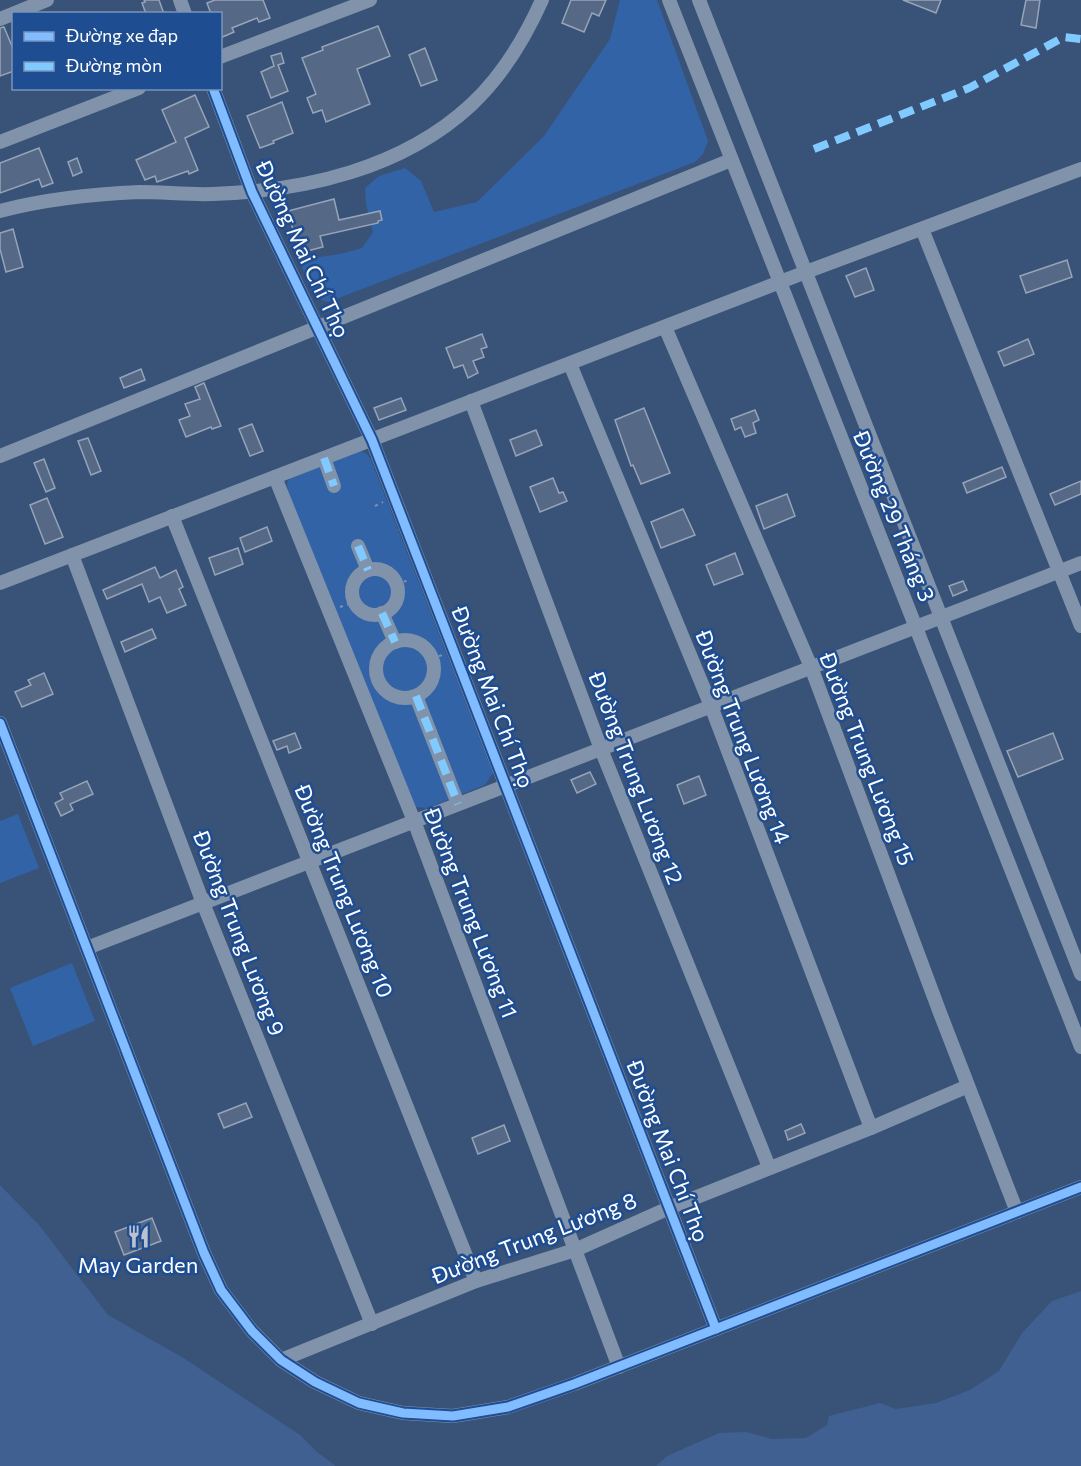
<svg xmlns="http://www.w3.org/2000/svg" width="1081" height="1466" font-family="Commissioner,sans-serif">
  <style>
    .green { fill: #3363a7 }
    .water { fill: #3f6090 }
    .building { fill: #556987; stroke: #96a4b8; stroke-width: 1.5 }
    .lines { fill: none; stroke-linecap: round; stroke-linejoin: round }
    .path { stroke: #8193aa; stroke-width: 2; stroke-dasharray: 3 4.5; stroke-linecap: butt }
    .minor { stroke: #8193aa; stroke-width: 14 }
    .quiet { stroke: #80caff; stroke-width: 8; stroke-dasharray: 15 8; stroke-linecap: butt }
    .cycleway-casing { stroke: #1f4d91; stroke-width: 13 }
    .cycleway { stroke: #80bcff; stroke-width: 9 }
    .labels { text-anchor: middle; stroke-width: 5; stroke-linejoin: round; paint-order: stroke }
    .street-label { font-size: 22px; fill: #fff; stroke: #1f4d91 }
    .poi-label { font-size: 22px; fill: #fff; stroke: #1f4d91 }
  </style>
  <rect width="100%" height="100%" fill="#395277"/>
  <g class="green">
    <path d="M620 0H657L708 141 703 154 695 162 328 302C308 297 306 277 300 260L340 254 362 248 373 232 366 204 365 188 379 176 405 168 421 181 434 212 477 202 544 136 610 39Z"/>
    <path d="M361 451 367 454 371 460 493 773 485 785 427 808 415 807 288 493 287 482 293 475Z"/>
    <path d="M18 814 39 868 0 883V821Z"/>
    <path d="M72 963 95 1021 33 1046 10 988Z"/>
  </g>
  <g class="water">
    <path d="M0 1185 39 1225 108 1315 185 1359 300 1435 317 1452 336 1466H0Z"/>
    <path d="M1081 1291V1466H656L667 1456 719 1433 746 1432 772 1439 806 1438 827 1425 829 1416 880 1403 896 1409 936 1403 970 1390 999 1371 1022 1333 1052 1301Z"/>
  </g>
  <g class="building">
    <path d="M144 0H159L164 14H146L142 3 145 2Z"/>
    <path d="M215 0H263L270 18 259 22 257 18 232 28 234 32 220 38V14H211L207 3Z"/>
    <path d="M571 0H606L599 16 592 13 584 32 562 23Z"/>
    <path d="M903 0H941L936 13Z"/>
    <path d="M1026 0H1040L1036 28 1021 25Z"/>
    <path d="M378 26 390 56 357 69 370 104 326 122 322 110 313 113 307 98 316 94 302 58 323 50 322 47Z"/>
    <path d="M4 27 14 51V71L0 76V28Z"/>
    <path d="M425 48 437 80 421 86 409 55Z"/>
    <path d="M281 53 284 63 278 65 288 91 271 98 261 72 274 66 271 56Z"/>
    <path d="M195 95 209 127 185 138 198 170 189 174 188 171 157 182 155 176 145 180 136 160 176 142 162 110Z"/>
    <path d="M282 102 293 133 273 141 274 143 260 148 247 116Z"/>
    <path d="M39 148 53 183 42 187 39 179 0 193V163Z"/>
    <path d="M77 158 82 172 73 176 68 162Z"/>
    <path d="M334 199 339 220 380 211 382 220 378 221V223L320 236 323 247 299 253 288 211Z"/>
    <path d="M13 229 23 267 6 272 0 249V233Z"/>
    <path d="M1067 260 1072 277 1026 293 1020 276Z"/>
    <path d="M866 268 874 290 855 297 846 276Z"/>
    <path d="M482 334 487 347 481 349 484 357 473 361 478 373 468 378 463 365 454 368 446 348Z"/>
    <path d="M1028 339 1034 354 1004 366 998 352Z"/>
    <path d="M141 369 145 380 124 388 120 378Z"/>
    <path d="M204 383 221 426 212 429 211 427 186 437 179 420 190 416 185 404 200 399 195 387Z"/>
    <path d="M401 398 406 410 379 420 374 408Z"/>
    <path d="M644 408 670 473 641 484 633 465 631 466 615 420Z"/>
    <path d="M755 410 759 420 753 423 756 433 745 437 741 427 735 430 731 419Z"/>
    <path d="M252 424 263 451 250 456 239 429Z"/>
    <path d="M536 430 542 445 516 456 510 440Z"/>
    <path d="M88 438 101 471 91 475 78 441Z"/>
    <path d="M44 459 55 488 46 492 34 463Z"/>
    <path d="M1002 467 1006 477 967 493 963 483Z"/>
    <path d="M553 478 559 493 563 492 567 501 540 512 530 487Z"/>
    <path d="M1081 481V494L1055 505 1050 494Z"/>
    <path d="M787 494 795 516 764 529 756 506Z"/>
    <path d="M47 498 63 537 45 544 30 505Z"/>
    <path d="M683 509 695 535 661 548 651 522Z"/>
    <path d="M267 527 272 541 245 552 240 538Z"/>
    <path d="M238 548 243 564 215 575 209 558Z"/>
    <path d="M735 553 743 574 714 585 706 565Z"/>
    <path d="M155 567 160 578 176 570 183 587 179 589 186 605 167 613 160 597 149 602 142 584 107 599 103 590Z"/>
    <path d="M963 581 967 590 953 596 949 586Z"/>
    <path d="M152 629 156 638 125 652 121 642Z"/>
    <path d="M44 673 53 694 22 707 15 692 31 685 28 680Z"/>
    <path d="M295 733 301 748 289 753 287 746 277 750 273 741Z"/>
    <path d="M1053 733 1063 759 1018 777 1007 751Z"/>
    <path d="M590 772 596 784 577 793 571 780Z"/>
    <path d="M699 776 706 795 684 804 677 785Z"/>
    <path d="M87 781 93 794 70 804 73 810 61 816 55 803 63 799 60 793Z"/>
    <path d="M246 1103 252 1117 224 1128 218 1114Z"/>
    <path d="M801 1124 805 1133 788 1140 785 1131Z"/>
    <path d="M504 1125 510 1141 478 1154 472 1138Z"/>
    <path d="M152 1218 161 1241 124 1255 115 1232Z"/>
  </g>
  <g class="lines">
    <g class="path">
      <path d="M375 506 383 502"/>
      <path d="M397 585 410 579"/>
      <path d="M340 607 355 602"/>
      <path d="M432 659 442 655"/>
    </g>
    <g class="minor">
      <path d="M180 0 185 14"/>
      <path d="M669 0 1081 1047"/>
      <path d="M699 0 1081 974"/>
      <path d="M0 19 47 0"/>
      <path d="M220 57 370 0"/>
      <path d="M213 88 252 192 372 440 716 1329"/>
      <path d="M0 142 139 88"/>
      <path d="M0 211C45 199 93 194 140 192 164 192 189 195 213 194 304 191 402 169 471 105 502 76 525 38 542 0"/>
      <path d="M922 229 1081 626"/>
      <path d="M665 327 811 667 940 1013 1017 1212"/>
      <path d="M570 364 711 706 871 1128"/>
      <path d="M471 401 601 749 769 1167"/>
      <path d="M0 456 731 160"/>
      <path d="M324 458 334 486"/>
      <path d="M275 477 414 821 619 1367"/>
      <path d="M172 516 476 1281"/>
      <path d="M358 546 368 570"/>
      <path d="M72 555 203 903 372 1324"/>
      <circle cx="375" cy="592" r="23"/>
      <path d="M0 583 806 272 1081 169"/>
      <path d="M382 613 395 642"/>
      <circle cx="405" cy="669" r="29"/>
      <path d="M416 696 458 804"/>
      <path d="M0 723 204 1253 221 1290 252 1331 281 1360 315 1382 359 1403 403 1413 453 1416 508 1407 574 1384 1081 1187"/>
      <path d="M87 948 1081 563"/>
      <path d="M281 1360 476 1281 575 1250 669 1208 871 1128 968 1086"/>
    </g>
    <g class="quiet">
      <path d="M814 149 969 88 1064 37 1081 39"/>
      <path d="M324 458 334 486"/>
      <path d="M358 546 368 570"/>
      <path d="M382 613 395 642"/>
      <path d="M416 696 458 804"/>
    </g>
    <defs>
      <g id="cycleway">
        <path d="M213 88 252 192 372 440 716 1329"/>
        <path d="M0 723 204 1253 221 1290 252 1331 281 1360 315 1382 359 1403 403 1413 453 1416 508 1407 574 1384 1081 1187"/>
      </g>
    </defs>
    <use href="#cycleway" class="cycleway-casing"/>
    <use href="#cycleway" class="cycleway"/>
  </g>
  <defs>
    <symbol id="restaurant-bare" viewBox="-9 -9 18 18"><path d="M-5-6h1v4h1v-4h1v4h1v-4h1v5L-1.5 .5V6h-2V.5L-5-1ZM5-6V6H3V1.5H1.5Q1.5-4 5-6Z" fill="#bac2cf" stroke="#1f4d91" stroke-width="2.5" paint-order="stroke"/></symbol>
  </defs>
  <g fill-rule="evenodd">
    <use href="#restaurant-bare" x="122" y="1220" width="33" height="33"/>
  </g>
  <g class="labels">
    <g class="street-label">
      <text transform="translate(303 249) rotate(65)" y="8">Đường Mai Chí Thọ</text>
      <text transform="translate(894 516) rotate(68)" y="8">Đường 29 Tháng 3</text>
      <text transform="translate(493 697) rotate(69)" y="8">Đường Mai Chí Thọ</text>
      <text transform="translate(743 737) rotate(69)" y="8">Đường Trung Lương 14</text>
      <text transform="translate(867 759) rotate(69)" y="8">Đường Trung Lương 15</text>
      <text transform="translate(636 778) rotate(69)" y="8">Đường Trung Lương 12</text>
      <text transform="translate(344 891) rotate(68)" y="8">Đường Trung Lương 10</text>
      <text transform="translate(471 913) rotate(69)" y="8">Đường Trung Lương 11</text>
      <text transform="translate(239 933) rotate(69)" y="8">Đường Trung Lương 9</text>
      <text transform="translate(668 1151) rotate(69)" y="8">Đường Mai Chí Thọ</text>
      <text transform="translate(534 1238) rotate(-21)" y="8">Đường Trung Lương 8</text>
    </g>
    <g class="poi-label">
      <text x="138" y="1273">May Garden</text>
    </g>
  </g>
  <rect x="12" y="12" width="210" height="78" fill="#1f4d91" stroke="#7994bd" stroke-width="1.5"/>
  <rect x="24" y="32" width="30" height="9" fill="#80bcff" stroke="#7994bd" stroke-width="1.5"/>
  <text x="66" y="42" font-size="18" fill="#ffffff">Đường xe đạp</text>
  <rect x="24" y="62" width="30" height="9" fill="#80caff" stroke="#7994bd" stroke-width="1.5"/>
  <text x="66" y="72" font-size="18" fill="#ffffff">Đường mòn</text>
</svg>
